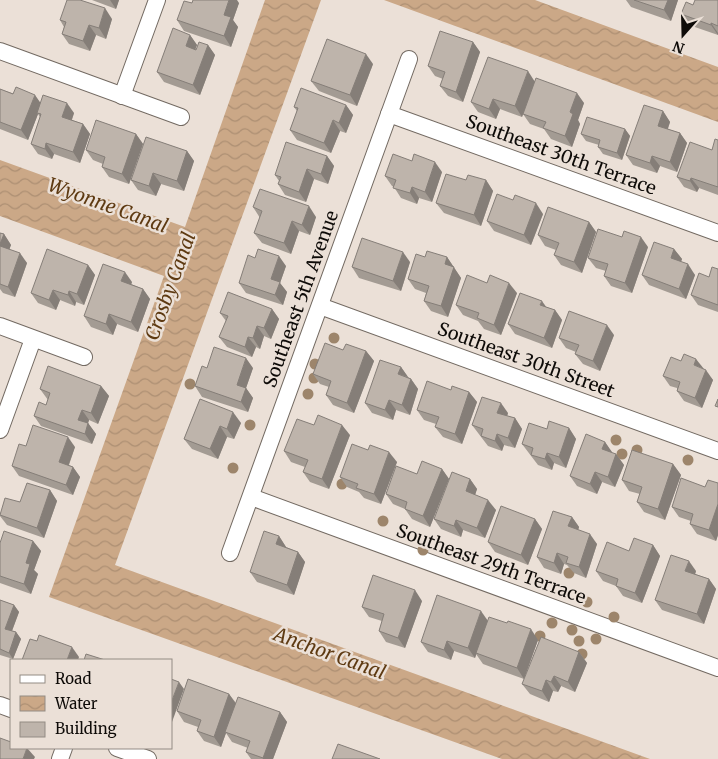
<svg xmlns="http://www.w3.org/2000/svg" width="718" height="759" font-family="Merriweather,serif">
  <style>
    .water { fill: url(#water-waves) }
    .lines { fill: none; stroke-linecap: round; stroke-linejoin: round }
    .street-casing { stroke: #736a62; stroke-width: 18 }
    .street { stroke: #fff; stroke-width: 16 }
    .tree { fill: #9d856b }
    .wall { fill: #a39b93 }
    .shaded-wall { fill: #857e78 }
    .building { fill: #beb4ab; stroke: #857e78 }
    .labels { text-anchor: middle; stroke-width: 5; stroke-linejoin: round; paint-order: stroke }
    .street-label { font-size: 18px; fill: #0e0b08; stroke: #ebe0d7 }
    .water-label { font-size: 19px; font-style: italic; fill: #5e3a12; stroke: #ebe0d7 }
  </style>
  <defs>
    <pattern id="water-waves" width="16" height="10" patternUnits="userSpaceOnUse" patternTransform="scale(1.25)"><rect width="16" height="10" fill="#cba887"/><path d="M0 5q4-4 8 0t8 0" fill="none" stroke="#ad8f73"/></pattern>
  </defs>
  <rect width="100%" height="100%" fill="#ebe0d7"/>
  <g class="water">
    <path d="M265 0H321L115 565 650 759H502L49 597 164 276 0 216V160L185 227Z"/>
    <path d="M384 0H535L718 67V122Z"/>
  </g>
  <g class="lines">
    <defs>
      <g id="street">
        <path d="M0 51 181 117"/>
        <path d="M122 96 157 0"/>
        <path d="M389 114 718 233"/>
        <path d="M320 306 718 451"/>
        <path d="M0 326 84 357"/>
        <path d="M0 430 33 339"/>
        <path d="M251 497 718 668"/>
        <path d="M230 553 409 59"/>
        <path d="M0 705 11 709"/>
        <path d="M117 748 148 759"/>
        <path d="M60 759 64 748"/>
      </g>
    </defs>
    <use href="#street" class="street-casing"/>
    <use href="#street" class="street"/>
  </g>
  <g class="tree">
    <circle cx="334" cy="338" r="5.5"/>
    <circle cx="315" cy="364" r="5.5"/>
    <circle cx="314" cy="378" r="5.5"/>
    <circle cx="190" cy="384" r="5.5"/>
    <circle cx="308" cy="394" r="5.5"/>
    <circle cx="250" cy="425" r="5.5"/>
    <circle cx="616" cy="440" r="5.5"/>
    <circle cx="637" cy="450" r="5.5"/>
    <circle cx="622" cy="454" r="5.5"/>
    <circle cx="688" cy="460" r="5.5"/>
    <circle cx="233" cy="468" r="5.5"/>
    <circle cx="342" cy="484" r="5.5"/>
    <circle cx="383" cy="521" r="5.5"/>
    <circle cx="423" cy="550" r="5.5"/>
    <circle cx="569" cy="573" r="5.5"/>
    <circle cx="587" cy="602" r="5.5"/>
    <circle cx="614" cy="617" r="5.5"/>
    <circle cx="552" cy="623" r="5.5"/>
    <circle cx="572" cy="630" r="5.5"/>
    <circle cx="540" cy="636" r="5.5"/>
    <circle cx="596" cy="639" r="5.5"/>
    <circle cx="579" cy="641" r="5.5"/>
    <circle cx="582" cy="654" r="5.5"/>
  </g>
  <g class="wall">
    <path d="M92 0H119L116 9Z"/>
    <path d="M626 0H678L671 21 631 7Z"/>
    <path d="M718 0V35L689 25 681 14 693 5Z"/>
    <path d="M192 3H239L233 20 238 27 231 47 184 31 177 20Z"/>
    <path d="M112 19 106 39 96 35 90 51 69 44 62 34 64 27 60 20Z"/>
    <path d="M190 35 197 45 195 49 196 50 208 45 215 55 200 95 164 82 157 72Z"/>
    <path d="M473 42 480 52 463 102 448 96 440 86 443 79 435 76 428 66Z"/>
    <path d="M373 64 357 106 319 91 311 81Z"/>
    <path d="M535 81 584 103 578 120 580 124 572 147 551 139 544 129 530 124 523 114 522 117 500 109 496 119 478 112 471 102Z"/>
    <path d="M0 89 41 103 74 113 72 120 83 124 90 134 80 163 54 154 52 159 38 154 31 144 40 117 38 114 28 140 0 129Z"/>
    <path d="M346 105 353 115 346 133 340 131 331 153 297 140 290 130 297 111 294 107Z"/>
    <path d="M663 111 670 122 668 129 680 133 687 143 677 172 660 166 657 173 633 165 626 155Z"/>
    <path d="M625 129 630 136 622 160 603 154 598 147 599 145 586 141 581 134Z"/>
    <path d="M136 134 143 144 129 184 109 177 102 167 103 164 93 160 86 150Z"/>
    <path d="M718 140V195L699 188 697 192 684 187 677 177 712 150Z"/>
    <path d="M187 151 194 161 184 191 161 184 156 196 138 190 131 180Z"/>
    <path d="M327 156 334 166 328 184 314 179 306 202 285 195 278 184 279 181 275 175Z"/>
    <path d="M442 172 432 202 419 198 417 204 401 198 394 187 392 186 385 176Z"/>
    <path d="M466 180H486L493 191 481 226 444 213 436 203Z"/>
    <path d="M253 207 316 217 310 235 299 231 291 254 262 243 254 233 260 218Z"/>
    <path d="M543 214 531 245 494 231 487 221Z"/>
    <path d="M589 222 596 232 582 273 561 265 554 255 556 250 545 246 538 235Z"/>
    <path d="M0 233 4 234 11 245 9 249 27 263 15 297 3 293 0 289Z"/>
    <path d="M648 247 632 293 611 286 604 276 606 271 596 268 588 258Z"/>
    <path d="M674 249 682 259 681 262 695 275 686 299 649 285 642 275Z"/>
    <path d="M425 257H447L461 278 448 317 431 311 424 301 426 293 415 289 408 279Z"/>
    <path d="M255 258 286 266 280 283 287 292 283 305 246 293 239 283Z"/>
    <path d="M410 262 401 291 359 278 352 267Z"/>
    <path d="M88 265 95 275 84 305 76 302 75 306 60 300 56 310 38 303 31 293Z"/>
    <path d="M718 269V312L698 305 691 295 709 277Z"/>
    <path d="M132 282 131 284 143 289 150 299 138 332 117 324 113 335 91 327 84 316Z"/>
    <path d="M517 293 501 335 484 329 478 321 463 315 456 305Z"/>
    <path d="M546 307 555 310 562 320 552 348 515 334 508 324Z"/>
    <path d="M272 309 279 319 271 339 264 336 260 349 256 347 252 357 227 347 219 337 226 321 220 313Z"/>
    <path d="M614 335 600 371 583 364 575 354 576 352 566 348 559 338Z"/>
    <path d="M343 350 366 351 374 361 354 413 333 405 326 395 329 387 320 384 313 374Z"/>
    <path d="M401 367 408 377 411 379 418 389 410 415 396 410 393 420 372 413 365 403Z"/>
    <path d="M207 368H253L246 388 253 398 248 412 202 397 195 386Z"/>
    <path d="M703 369 713 380 702 408 684 401 677 391V388L670 386 663 376Z"/>
    <path d="M101 386 109 396 98 424 89 420 88 423 96 434 92 444 41 426 34 416 46 405 48 400 40 389Z"/>
    <path d="M451 390 469 392 477 402 462 444 443 437 435 427 436 424 424 420 417 410Z"/>
    <path d="M200 399 241 423 234 439 227 437 218 459 192 449 184 439Z"/>
    <path d="M508 413 507 416 515 418 522 429 515 448 504 445 502 451 488 446 472 425Z"/>
    <path d="M569 428 576 439 566 468 554 463 552 470 538 465 522 444 547 429Z"/>
    <path d="M350 435 329 489 310 482 303 472 305 467 291 462 284 451Z"/>
    <path d="M605 442 612 453 616 454 624 465 615 487 602 482 597 494 577 486 570 476Z"/>
    <path d="M26 446 75 447 69 465 73 467 80 477 73 495 19 476 12 466Z"/>
    <path d="M368 450 397 462 381 504 364 498 359 492 347 487 340 477Z"/>
    <path d="M673 464 681 475 665 520 644 512 637 502 640 494 629 491 622 480Z"/>
    <path d="M442 469 449 479 430 527 412 519 405 509 393 504 386 494Z"/>
    <path d="M470 479 477 489 475 495 496 510 485 538 463 530 461 537 441 529 434 519Z"/>
    <path d="M718 483V535L716 541 697 534 690 524 691 521 679 517 672 507 705 487Z"/>
    <path d="M50 490 57 501 44 538 7 525 0 516V513L20 502Z"/>
    <path d="M572 517 579 527 578 530 597 544 586 578 574 573 567 565 564 564 561 574 544 568 537 557Z"/>
    <path d="M535 519 542 529 528 565 495 552 488 542Z"/>
    <path d="M279 536 286 547 298 552 305 562 294 595 257 582 250 572Z"/>
    <path d="M33 541 41 551 34 570 38 574 31 594 0 583V543Z"/>
    <path d="M653 545 660 556 642 603 623 596 616 586 603 581 596 571 629 551Z"/>
    <path d="M696 571 695 574 709 579 716 589 704 624 662 610 655 600Z"/>
    <path d="M0 600 14 605 19 612 12 631 16 632 21 639 13 659 0 655Z"/>
    <path d="M422 601 405 648 386 642 379 631 382 621 369 617 362 607Z"/>
    <path d="M488 621 538 640 524 679 483 664 476 654 475 658 454 651 451 660 428 652 421 642Z"/>
    <path d="M579 652 587 663 575 692 561 686 558 692 553 691 549 702 530 694 522 684Z"/>
    <path d="M229 694 236 703 280 712 287 722 273 759H251L246 752 248 748 232 742 226 733 221 747 204 741 197 731 198 727 184 722 177 711Z"/>
  </g>
  <g class="shaded-wall">
    <path d="M110 0H119L116 9Z"/>
    <path d="M229 0H237L239 3 233 20 238 27 231 47 224 36V15Z"/>
    <path d="M668 0H678L671 21 664 10Z"/>
    <path d="M105 8 112 19 106 39 99 28Z"/>
    <path d="M711 23 718 33V35L711 25Z"/>
    <path d="M89 25 96 35 90 51 83 41Z"/>
    <path d="M190 35 197 45 193 56 186 46Z"/>
    <path d="M473 42 480 52 463 102 456 92Z"/>
    <path d="M208 45 215 55 200 95 193 85Z"/>
    <path d="M366 54 373 64 357 106 350 95Z"/>
    <path d="M528 71 535 82 522 117 515 106Z"/>
    <path d="M577 93 584 103 578 120 580 124 572 147 565 136 570 112Z"/>
    <path d="M35 95 42 105 37 113 38 114 28 140 21 130Z"/>
    <path d="M493 99 500 109 496 119 489 109Z"/>
    <path d="M67 103 74 113 69 127 62 117Z"/>
    <path d="M346 105 353 115 346 133 339 123Z"/>
    <path d="M663 111 670 122 665 136 658 126Z"/>
    <path d="M333 120 340 131 331 153 324 143Z"/>
    <path d="M83 124 90 134 80 163 73 152Z"/>
    <path d="M625 129 630 136 622 160 617 153Z"/>
    <path d="M680 133 687 143 677 172 670 162Z"/>
    <path d="M136 134 143 144 129 184 122 174Z"/>
    <path d="M46 143 54 154 52 159 45 149Z"/>
    <path d="M187 151 194 161 184 191 177 181Z"/>
    <path d="M327 156 334 166 328 184 321 174Z"/>
    <path d="M652 156 660 166 657 173 650 163Z"/>
    <path d="M435 162 442 172 432 202 425 192Z"/>
    <path d="M307 169 314 179 306 202 299 192Z"/>
    <path d="M153 173 161 184 156 196 149 186Z"/>
    <path d="M691 178 699 188 697 192 690 181Z"/>
    <path d="M486 180 493 191 481 226 474 215Z"/>
    <path d="M412 187 419 198 417 204 410 193Z"/>
    <path d="M536 203 543 214 531 245 524 235Z"/>
    <path d="M309 206 316 217 310 235 302 225Z"/>
    <path d="M292 221 299 231 291 254 284 243Z"/>
    <path d="M589 222 596 232 582 273 574 262Z"/>
    <path d="M4 234 11 245 7 256 0 247V244Z"/>
    <path d="M641 237 648 247 632 293 625 283Z"/>
    <path d="M674 249 682 259 678 268 671 258Z"/>
    <path d="M403 252 410 262 401 291 393 281Z"/>
    <path d="M20 253 27 263 15 297 8 287Z"/>
    <path d="M279 256 286 266 280 283 287 292 283 305 275 295 271 279Z"/>
    <path d="M447 257 461 278 448 317 441 306 445 264Z"/>
    <path d="M688 264 695 275 686 299 679 289Z"/>
    <path d="M88 265 95 275 84 305 77 294Z"/>
    <path d="M125 272 132 282 129 291 121 281Z"/>
    <path d="M509 283 517 293 501 335 494 325Z"/>
    <path d="M143 289 150 299 138 332 131 322Z"/>
    <path d="M53 290 60 300 56 310 49 300Z"/>
    <path d="M69 291 76 302 75 306 68 295Z"/>
    <path d="M542 301 549 311 540 305Z"/>
    <path d="M272 309 279 319 271 339 264 328Z"/>
    <path d="M555 310 562 320 552 348 544 338Z"/>
    <path d="M109 314 117 324 113 335 106 324Z"/>
    <path d="M607 325 614 335 600 371 593 361Z"/>
    <path d="M257 326 264 336 260 349 253 338Z"/>
    <path d="M248 337 256 347 252 357 245 347Z"/>
    <path d="M366 351 374 361 354 413 347 403Z"/>
    <path d="M246 358 253 368 246 388 253 398 248 412 241 402 237 385Z"/>
    <path d="M696 359 704 369 694 365Z"/>
    <path d="M401 367 408 377 398 374Z"/>
    <path d="M706 370 713 380 702 408 695 398Z"/>
    <path d="M411 379 418 389 410 415 402 405Z"/>
    <path d="M101 386 109 396 98 424 91 413Z"/>
    <path d="M469 392 477 402 462 444 455 434Z"/>
    <path d="M389 400 396 410 393 420 385 410Z"/>
    <path d="M501 403 508 413 505 423 497 413Z"/>
    <path d="M82 410 89 420 86 430 78 420Z"/>
    <path d="M233 412 241 423 234 439 227 429Z"/>
    <path d="M515 418 522 429 515 448 508 438Z"/>
    <path d="M88 423 96 434 92 444 85 434Z"/>
    <path d="M342 425 350 435 329 489 322 479Z"/>
    <path d="M220 426 227 437 218 459 210 449Z"/>
    <path d="M569 428 576 439 566 468 559 457Z"/>
    <path d="M497 434 504 445 502 451 495 441Z"/>
    <path d="M68 437 75 447 66 472 59 462Z"/>
    <path d="M605 442 612 452 609 459 602 449Z"/>
    <path d="M389 452 397 462 381 504 374 494Z"/>
    <path d="M547 453 554 463 552 470 545 459Z"/>
    <path d="M616 454 624 465 615 487 608 477Z"/>
    <path d="M673 464 681 475 665 520 658 509Z"/>
    <path d="M73 467 80 477 73 495 66 485Z"/>
    <path d="M442 469 449 479 430 527 423 516Z"/>
    <path d="M595 472 602 482 597 494 590 484Z"/>
    <path d="M470 479 477 489 473 501 466 491Z"/>
    <path d="M50 490 57 501 44 538 37 528Z"/>
    <path d="M488 500 496 510 485 538 477 528Z"/>
    <path d="M718 504V535L716 541 709 530Z"/>
    <path d="M572 517 579 527 576 537 568 526Z"/>
    <path d="M535 519 542 529 528 565 521 555Z"/>
    <path d="M456 520 463 530 461 537 454 526Z"/>
    <path d="M590 534 597 544 586 578 579 567Z"/>
    <path d="M279 536 286 547 283 554 276 544Z"/>
    <path d="M33 541 41 551 34 570 38 574 31 594 24 584 26 563Z"/>
    <path d="M653 545 660 556 642 603 635 593Z"/>
    <path d="M298 552 305 562 294 595 287 585Z"/>
    <path d="M557 553 564 564 561 574 554 563Z"/>
    <path d="M689 561 696 571 693 581 685 571Z"/>
    <path d="M709 579 716 589 704 624 697 614Z"/>
    <path d="M415 590 422 601 405 648 398 638Z"/>
    <path d="M14 605 19 612 10 636 5 629Z"/>
    <path d="M481 611 488 621 475 658 468 648Z"/>
    <path d="M531 629 538 640 524 679 517 668Z"/>
    <path d="M16 632 21 639 13 659 9 653Z"/>
    <path d="M447 641 454 651 451 660 444 650Z"/>
    <path d="M72 647 79 657 78 660H67Z"/>
    <path d="M579 652 587 663 575 692 568 682Z"/>
    <path d="M554 676 561 686 558 692 551 682Z"/>
    <path d="M546 680 553 691 549 702 542 691Z"/>
    <path d="M179 682 184 689 172 722 171 720V703Z"/>
    <path d="M229 694 236 704 225 732 226 733 221 747 214 737Z"/>
    <path d="M280 712 287 722 273 759H263V758Z"/>
    <path d="M27 748 35 757 34 759H23Z"/>
  </g>
  <g class="building">
    <path d="M67 0H80L105 8 99 28 89 25 83 41 62 34 66 22 60 20Z"/>
    <path d="M193 0H229L224 15 231 17 224 36 177 20 184 1 192 3Z"/>
    <path d="M634 0H668L664 10Z"/>
    <path d="M695 0H718V26L711 23V25L681 14 686 2 693 5Z"/>
    <path d="M173 28 190 35 186 46 196 50 199 42 208 45 193 85 157 72Z"/>
    <path d="M440 31 473 42 456 92 440 86 445 72 428 66Z"/>
    <path d="M327 39 366 54 350 95 311 81Z"/>
    <path d="M488 57 528 71 515 106 493 99 489 109 471 102Z"/>
    <path d="M536 78 577 93 570 112 573 114 565 136 543 128 546 122 523 114Z"/>
    <path d="M16 87 35 95 21 130 0 122V89L13 94Z"/>
    <path d="M301 88 346 105 339 123 333 120 324 143 290 130 298 108 294 107Z"/>
    <path d="M43 95 67 103 62 117 83 124 73 152 46 143 45 149 31 144 41 114 37 113Z"/>
    <path d="M644 105 663 111 658 126 680 133 670 162 652 156 650 163 626 155Z"/>
    <path d="M587 117 625 129 617 153 598 147 600 140 581 134Z"/>
    <path d="M96 120 136 134 122 174 102 167 105 157 86 150Z"/>
    <path d="M146 137 187 151 177 181 153 173 149 186 131 180Z"/>
    <path d="M715 139 718 140V187L691 178 690 181 677 177 690 142 712 150Z"/>
    <path d="M286 142 327 156 321 174 307 169 299 192 278 184 281 177 275 175Z"/>
    <path d="M393 154 412 161 414 154 435 162 425 192 412 187 410 193 393 188 396 180 385 176Z"/>
    <path d="M446 174 466 180 468 175 486 180 474 215 436 203Z"/>
    <path d="M260 189 309 206 302 225 292 221 284 243 254 233 262 211 253 207Z"/>
    <path d="M497 194 513 200 515 195 536 203 524 235 487 221Z"/>
    <path d="M548 207 589 222 574 262 554 255 559 243 538 235Z"/>
    <path d="M598 229 622 237 624 231 641 237 625 283 604 276 608 264 588 258Z"/>
    <path d="M0 233 4 234 0 244Z"/>
    <path d="M362 238 403 252 393 281 352 267Z"/>
    <path d="M654 242 674 249 671 258 688 264 679 289 642 275Z"/>
    <path d="M0 246 20 253 8 287 0 284Z"/>
    <path d="M47 249 88 265 77 294 69 291 68 295 53 290 49 300 31 293Z"/>
    <path d="M258 249 279 256 271 279 280 282 275 295 239 283 248 255 255 258Z"/>
    <path d="M427 251 447 257 445 264 454 267 441 306 424 301 429 286 408 279 416 254 425 257Z"/>
    <path d="M103 264 125 272 121 281 143 289 131 322 109 314 106 324 84 316Z"/>
    <path d="M712 267 718 269V305L691 295 699 273 709 277Z"/>
    <path d="M467 275 487 283 490 275 509 283 494 325 477 318 479 313 456 305Z"/>
    <path d="M228 292 272 309 264 328 257 326 253 338 248 337 245 347 219 337 228 316 220 313Z"/>
    <path d="M520 293 542 301 540 305 555 310 544 338 508 324Z"/>
    <path d="M569 311 607 325 593 361 575 354 579 345 559 338Z"/>
    <path d="M325 343 343 350 346 344 366 351 347 403 326 395 331 381 313 374Z"/>
    <path d="M214 347 246 358 237 385 246 388 241 402 195 386 202 366 207 368Z"/>
    <path d="M684 354 696 359 694 365 706 370 695 398 677 391 680 382 663 376 671 357 681 361Z"/>
    <path d="M380 360 401 367 398 374 411 379 402 405 389 400 385 410 365 403Z"/>
    <path d="M48 366 101 386 91 413 82 410 78 420 88 423 85 434 34 416 39 402 46 405 50 393 40 389Z"/>
    <path d="M427 381 451 390 452 386 469 392 455 434 435 427 439 417 417 410Z"/>
    <path d="M482 397 501 403 497 413 515 418 508 438 497 434 495 441 481 436 483 429 472 425Z"/>
    <path d="M200 399 233 412 227 429 220 426 210 449 184 439Z"/>
    <path d="M718 399V407L715 406Z"/>
    <path d="M318 415 342 425 322 479 303 472 308 460 284 451 297 419 314 425Z"/>
    <path d="M549 421 569 428 559 457 547 453 545 459 531 455 533 448 522 444 529 423 547 429Z"/>
    <path d="M33 425 68 437 59 462 73 467 66 485 12 466 19 444 26 446Z"/>
    <path d="M586 434 605 442 602 449 616 454 608 477 595 472 590 484 570 476Z"/>
    <path d="M352 444 368 450 370 445 389 452 374 494 356 488 358 484 340 477Z"/>
    <path d="M632 450 673 464 658 509 637 502 642 487 622 480Z"/>
    <path d="M422 461 442 469 423 516 405 509 407 502 386 494 396 466 417 474Z"/>
    <path d="M452 472 470 479 466 491 488 500 477 528 456 520 454 526 434 519Z"/>
    <path d="M681 478 705 487 708 480 718 483V504L709 530 690 524 693 514 672 507Z"/>
    <path d="M27 483 50 490 37 528 0 515 5 498 20 502Z"/>
    <path d="M501 506 535 519 521 555 488 542Z"/>
    <path d="M553 511 572 517 568 526 590 534 579 567 566 563 568 557 557 553 554 563 537 557Z"/>
    <path d="M4 531 33 541 26 563 30 564 24 584 0 576V543Z"/>
    <path d="M264 531 279 536 276 544 298 552 287 585 250 572Z"/>
    <path d="M634 538 653 545 635 593 616 586 618 579 596 571 607 542 629 551Z"/>
    <path d="M671 555 689 561 685 571 709 579 697 614 655 600Z"/>
    <path d="M373 575 415 590 398 638 379 631 384 614 362 607Z"/>
    <path d="M437 595 481 611 468 648 447 641 444 650 421 642Z"/>
    <path d="M0 600 14 605 5 629 16 632 9 653 0 649Z"/>
    <path d="M489 617 507 623 508 621 531 629 517 668 476 653Z"/>
    <path d="M39 635 72 647 67 660H22L30 639 37 641Z"/>
    <path d="M541 637 579 652 568 682 554 676 551 682 546 680 542 691 522 684Z"/>
    <path d="M86 654 105 660H84Z"/>
    <path d="M171 679 179 682 171 703Z"/>
    <path d="M188 679 229 694 214 737 197 731 201 720 177 711Z"/>
    <path d="M238 697 280 712 263 758 246 752 250 741 225 732Z"/>
    <path d="M0 738 11 742V748H27L23 759H0Z"/>
    <path d="M338 744 380 759H332Z"/>
  </g>
  <g class="labels">
    <g class="street-label">
      <text transform="translate(561 155) rotate(20)" y="6">Southeast 30th Terrace</text>
      <text transform="translate(301 299) rotate(-70)" y="6">Southeast 5th Avenue</text>
      <text transform="translate(526 360) rotate(20)" y="6">Southeast 30th Street</text>
      <text transform="translate(491 564) rotate(20)" y="6">Southeast 29th Terrace</text>
    </g>
    <g class="water-label">
      <text transform="translate(108 205) rotate(20)" y="7">Wyonne Canal</text>
      <text transform="translate(170 286) rotate(-70)" y="7">Crosby Canal</text>
      <text transform="translate(330 653) rotate(20)" y="7">Anchor Canal</text>
    </g>
  </g>
  <rect x="10" y="659" width="162" height="90" fill="#ebe0d7" stroke="#938b84"/>
  <rect x="20" y="675" width="25" height="8" fill="#ffffff" stroke="#938b84"/>
  <text x="55" y="684" font-size="15" fill="#0e0b08">Road</text>
  <rect x="20" y="696" width="25" height="15" fill="url(#water-waves)" stroke="#938b84"/>
  <text x="55" y="709" font-size="15" fill="#0e0b08">Water</text>
  <rect x="20" y="722" width="25" height="15" fill="#beb4ab" stroke="#938b84"/>
  <text x="55" y="734" font-size="15" fill="#0e0b08">Building</text>
  <g transform="translate(683 35) rotate(200)" stroke="#ebe0d7" stroke-width="4" paint-order="stroke">
  <path d="M0-4L9 19L0 12L-9 19Z" fill="#0e0b08"/>
  <text y="-8" font-size="14" font-weight="bold" text-anchor="middle" fill="#0e0b08">N</text>
  </g>
</svg>
